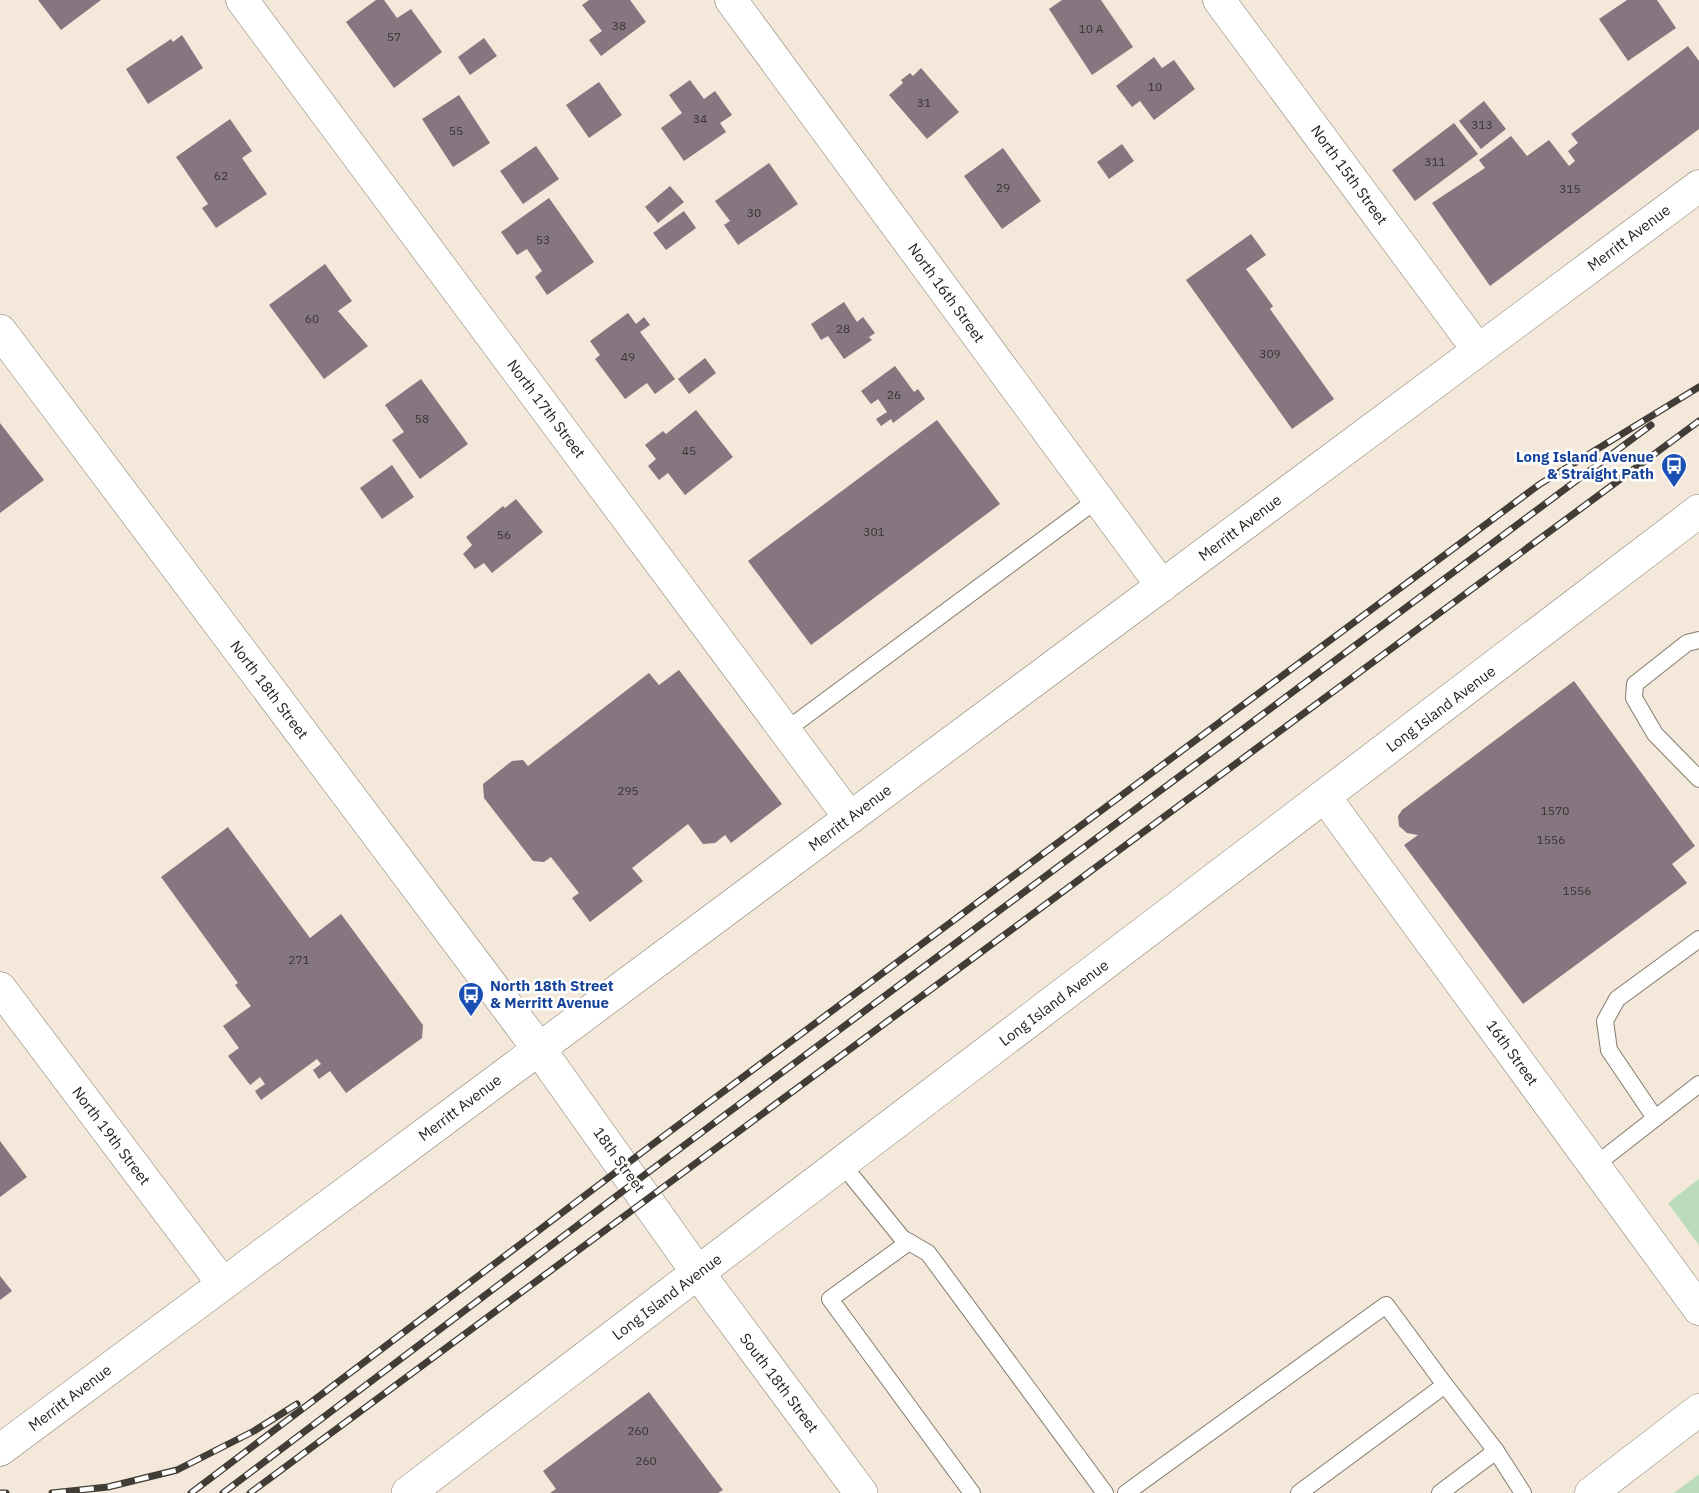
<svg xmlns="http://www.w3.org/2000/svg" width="1699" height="1493" font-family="'IBM Plex Sans',sans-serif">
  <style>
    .green { fill: #bbdcbc }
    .building { fill: #857680 }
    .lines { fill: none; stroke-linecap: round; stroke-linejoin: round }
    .lane-casing { stroke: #857b6e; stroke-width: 18 }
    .street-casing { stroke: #857b6e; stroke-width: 33 }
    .secondary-casing { stroke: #857b6e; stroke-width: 34 }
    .lane { stroke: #fff; stroke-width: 16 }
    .street { stroke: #fff; stroke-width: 32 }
    .secondary { stroke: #fff; stroke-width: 33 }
    .rail-casing { stroke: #413c35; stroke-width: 7 }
    .rail { stroke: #fff; stroke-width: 4.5; stroke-dasharray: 14; stroke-linecap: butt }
    .labels { text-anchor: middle; stroke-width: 5; stroke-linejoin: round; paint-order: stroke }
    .number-label { font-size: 12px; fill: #3a3332 }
    .street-label { font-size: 15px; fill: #211d18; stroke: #fff }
    .transit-label { font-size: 15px; font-weight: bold; fill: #164399; stroke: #fff; text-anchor: end }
  </style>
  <rect width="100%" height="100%" fill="#f3e8d9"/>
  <g class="green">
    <path d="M1699 1179V1245L1668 1203Z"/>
    <path d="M1699 1474V1493H1674Z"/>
  </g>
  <g class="building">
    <path d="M38 0H101L61 30Z"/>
    <path d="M376 0H384L397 18 411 9 442 52 394 88 346 22Z"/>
    <path d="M589 0H630L646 22 601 56 589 40 602 31 582 5Z"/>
    <path d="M1062 0H1101L1133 47 1092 75 1049 9Z"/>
    <path d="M1627 0H1657L1676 28 1628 61 1599 19Z"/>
    <path d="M182 35 203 68 148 104 126 69 171 39 173 42Z"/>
    <path d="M484 38 497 56 470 75 458 57Z"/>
    <path d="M1688 46 1699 61V129L1490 286 1432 203 1485 168 1479 160 1511 136 1527 156 1549 140 1569 166 1575 161 1568 151 1578 143 1571 134Z"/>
    <path d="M1154 57 1162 68 1174 60 1195 89 1154 120 1140 101 1132 107 1116 86Z"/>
    <path d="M921 68 959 112 927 139 889 95 903 83 901 80 910 73 913 76Z"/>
    <path d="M690 80 704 99 715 91 732 115 720 123 726 132 684 161 661 128 682 113 669 95Z"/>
    <path d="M599 82 622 115 589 138 566 105Z"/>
    <path d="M459 95 490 143 453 167 422 119Z"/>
    <path d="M1484 101 1506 129 1481 149 1459 121Z"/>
    <path d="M230 119 252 151 242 158 267 194 216 228 202 208 208 204 176 157Z"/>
    <path d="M1454 123 1478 154 1415 201 1392 170Z"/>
    <path d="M1122 144 1134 161 1109 179 1097 162Z"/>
    <path d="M536 146 559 179 523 204 500 171Z"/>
    <path d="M1003 148 1041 201 1002 229 964 176Z"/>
    <path d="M769 163 798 204 738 245 724 225 730 221 715 201Z"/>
    <path d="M670 186 684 202 658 223 645 207Z"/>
    <path d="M549 198 594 262 547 295 535 277 542 271 527 249 517 255 501 232Z"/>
    <path d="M684 211 696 228 666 250 653 233Z"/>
    <path d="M1251 234 1266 255 1246 269 1273 306 1270 309 1334 399 1292 429 1186 280Z"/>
    <path d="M325 264 352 301 338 311 368 346 324 379 269 305Z"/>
    <path d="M844 302 857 322 863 317 875 333 869 337 872 340 844 359 828 336 821 340 811 324Z"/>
    <path d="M628 313 636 324 644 317 650 325 640 332 675 379 655 394 647 383 625 399 595 359 600 355 590 341Z"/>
    <path d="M705 358 716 373 689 394 678 379Z"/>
    <path d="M895 366 914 392 918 389 925 399 893 423 891 419 881 426 876 419 887 412 878 399 871 404 861 391Z"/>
    <path d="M421 379 468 444 420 479 392 440 404 432 385 405Z"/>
    <path d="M696 410 733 457 685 495 668 473 659 480 648 466 656 459 645 445 663 431 666 434Z"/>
    <path d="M937 420 1000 504 811 645 748 561Z"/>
    <path d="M0 423 44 480 0 513Z"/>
    <path d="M392 465 414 497 382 519 360 488Z"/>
    <path d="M516 499 543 532 492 573 484 563 475 569 463 554 472 545 466 537 503 506 505 508Z"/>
    <path d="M679 670 782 804 731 843 725 835 715 843 703 844 688 824 632 868 643 881 590 922 572 898 579 893 551 857 544 862 533 861 484 798 483 784 512 761 523 760 528 766 649 673 659 685Z"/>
    <path d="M1574 681 1695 846 1672 864 1687 883 1523 1004 1404 845 1418 835 1407 833 1399 826 1398 816 1402 810Z"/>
    <path d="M228 827 310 938 341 914 423 1025 422 1038 346 1093 330 1071 319 1079 313 1070 321 1064 317 1059 261 1100 255 1091 265 1084 260 1077 250 1085 228 1056 239 1048 223 1026 251 1006 235 985 238 983 161 877Z"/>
    <path d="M0 1141 27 1177 0 1197Z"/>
    <path d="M0 1276 12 1291 0 1300Z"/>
    <path d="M649 1392 723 1490 718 1493H550L556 1489 543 1471Z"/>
  </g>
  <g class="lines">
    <defs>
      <g id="lane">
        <path d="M1699 640 1687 643 1635 684 1634 698 1655 734 1699 779"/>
        <path d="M785 731 1098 499"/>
        <path d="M1655 1118 1609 1050 1605 1021 1617 999 1699 939"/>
        <path d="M842 1164 902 1238 928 1253 1105 1493"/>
        <path d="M1594 1166 1699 1084"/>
        <path d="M909 1242 830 1299 972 1493"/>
        <path d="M1126 1493 1386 1305 1445 1385"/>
        <path d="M1299 1493 1445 1385 1496 1451 1523 1493"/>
        <path d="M1440 1493 1496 1451"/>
      </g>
      <g id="street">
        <path d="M242 0 850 818"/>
        <path d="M731 0 1162 586"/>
        <path d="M1219 0 1478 350"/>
        <path d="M1325 797 1699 1309"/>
        <path d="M0 988 223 1284"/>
        <path d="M0 1450 1699 186"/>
        <path d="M1591 1493 1699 1410"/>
      </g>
      <g id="secondary">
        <path d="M0 331 539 1049 698 1273 861 1493"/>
        <path d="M408 1493 1699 511"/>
      </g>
    </defs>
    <use href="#lane" class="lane-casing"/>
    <use href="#street" class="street-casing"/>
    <use href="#secondary" class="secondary-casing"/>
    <use href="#lane" class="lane"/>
    <use href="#street" class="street"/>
    <use href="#secondary" class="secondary"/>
    <defs>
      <g id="rail">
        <path d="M0 1493H6"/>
        <path d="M52 1493 108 1487 177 1470 254 1431 297 1404"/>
        <path d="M191 1493 653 1144 1540 484 1699 387"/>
        <path d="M223 1493 635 1182 1651 425"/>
        <path d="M250 1493 1699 421"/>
      </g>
    </defs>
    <use href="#rail" class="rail-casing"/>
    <use href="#rail" class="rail"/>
  </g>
  <defs>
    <symbol id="bus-pin" viewBox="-11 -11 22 30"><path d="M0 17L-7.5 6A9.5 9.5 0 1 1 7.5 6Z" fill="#1a4fb4" stroke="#fff"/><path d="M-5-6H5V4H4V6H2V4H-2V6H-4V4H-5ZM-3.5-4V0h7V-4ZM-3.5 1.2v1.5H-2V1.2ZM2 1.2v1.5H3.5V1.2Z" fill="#fff"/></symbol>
  </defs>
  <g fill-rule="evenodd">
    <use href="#bus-pin" x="1659" y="451" width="30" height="40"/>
    <use href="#bus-pin" x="456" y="980" width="30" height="40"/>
  </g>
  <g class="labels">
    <g class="number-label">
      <text x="619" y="30">38</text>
      <text x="1091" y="33">10 A</text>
      <text x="394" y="41">57</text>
      <text x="1155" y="91">10</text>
      <text x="924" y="107">31</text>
      <text x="700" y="123">34</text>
      <text x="1482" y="129">313</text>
      <text x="456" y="135">55</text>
      <text x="1435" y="166">311</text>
      <text x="221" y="180">62</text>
      <text x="1003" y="192">29</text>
      <text x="1570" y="193">315</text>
      <text x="754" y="217">30</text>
      <text x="543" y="244">53</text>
      <text x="312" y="323">60</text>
      <text x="843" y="333">28</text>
      <text x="1270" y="358">309</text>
      <text x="628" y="361">49</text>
      <text x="894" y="399">26</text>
      <text x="422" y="423">58</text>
      <text x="689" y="455">45</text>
      <text x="874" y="536">301</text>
      <text x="504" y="539">56</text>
      <text x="628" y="795">295</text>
      <text x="1555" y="815">1570</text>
      <text x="1551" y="844">1556</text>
      <text x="1577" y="895">1556</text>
      <text x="299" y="964">271</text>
      <text x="638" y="1435">260</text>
      <text x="646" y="1465">260</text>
    </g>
    <g class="street-label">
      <text transform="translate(1349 175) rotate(54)" y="5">North 15th Street</text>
      <text transform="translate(1629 238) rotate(-37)" y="5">Merritt Avenue</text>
      <text transform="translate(946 293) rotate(54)" y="5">North 16th Street</text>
      <text transform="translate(546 409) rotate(53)" y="5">North 17th Street</text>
      <text transform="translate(1240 528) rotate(-37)" y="5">Merritt Avenue</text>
      <text transform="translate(269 690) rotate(53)" y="5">North 18th Street</text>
      <text transform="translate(1441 709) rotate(-37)" y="5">Long Island Avenue</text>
      <text transform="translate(850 818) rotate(-37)" y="5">Merritt Avenue</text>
      <text transform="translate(1054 1003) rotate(-37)" y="5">Long Island Avenue</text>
      <text transform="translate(1512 1053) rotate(54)" y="5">16th Street</text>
      <text transform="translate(460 1108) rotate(-37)" y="5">Merritt Avenue</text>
      <text transform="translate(111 1136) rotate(53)" y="5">North 19th Street</text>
      <text transform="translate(619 1160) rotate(54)" y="5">18th Street</text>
      <text transform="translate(667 1297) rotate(-37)" y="5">Long Island Avenue</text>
      <text transform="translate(779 1383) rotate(53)" y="5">South 18th Street</text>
      <text transform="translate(70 1398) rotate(-37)" y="5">Merritt Avenue</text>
    </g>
    <g class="transit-label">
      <text x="1654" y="462">Long Island Avenue<tspan x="1654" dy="17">&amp; Straight Path</tspan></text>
      <text x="490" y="991" text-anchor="start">North 18th Street<tspan x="490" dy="17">&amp; Merritt Avenue</tspan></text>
    </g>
  </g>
</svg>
